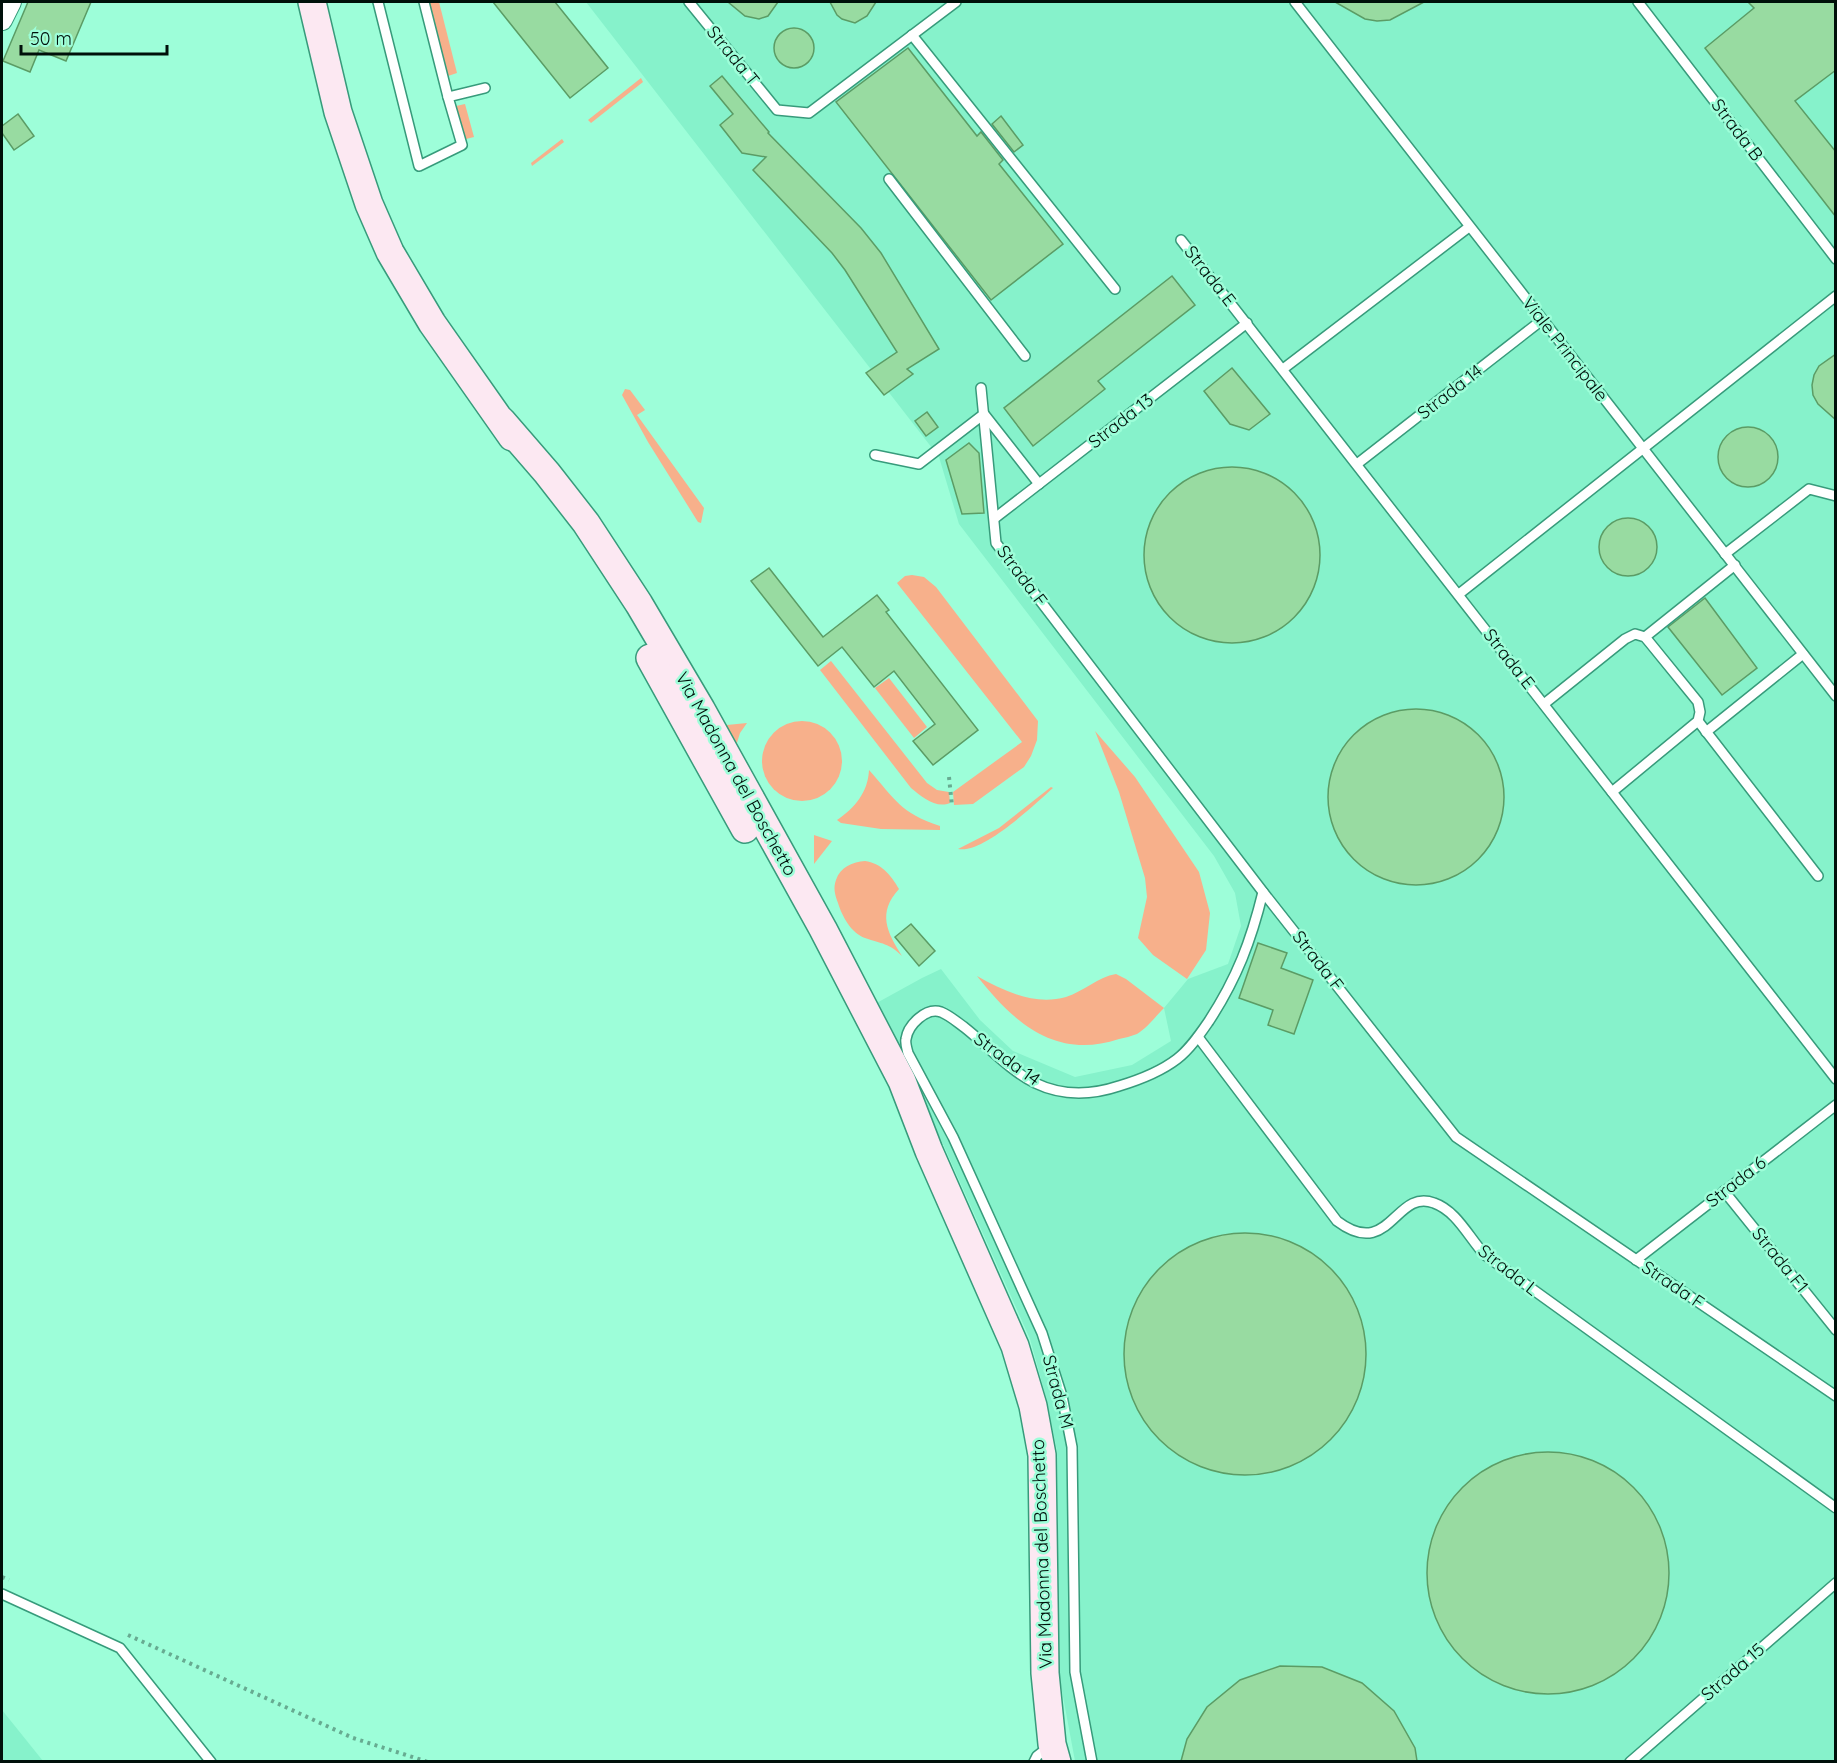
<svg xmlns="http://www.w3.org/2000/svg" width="1837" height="1763" font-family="Quicksand,sans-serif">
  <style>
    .built { fill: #86f2cb }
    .green { fill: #f7b08b }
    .building { fill: #98dba1; stroke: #5b9c65; stroke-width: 1.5 }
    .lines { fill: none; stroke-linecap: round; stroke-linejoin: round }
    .lane-casing { stroke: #379b7b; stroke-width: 12 }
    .street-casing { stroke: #379b7b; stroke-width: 22 }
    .secondary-casing { stroke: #379b7b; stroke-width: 30 }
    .path { stroke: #67ab91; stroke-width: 4; stroke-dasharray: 3 4.5; stroke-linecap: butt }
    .lane { stroke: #fff; stroke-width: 9 }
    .street { stroke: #fff; stroke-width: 20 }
    .secondary { stroke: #fce8f2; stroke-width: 27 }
    .labels { text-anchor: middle; stroke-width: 5; stroke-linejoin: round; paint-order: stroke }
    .street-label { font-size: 18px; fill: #00100a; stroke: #9dfed9 }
  </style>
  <rect width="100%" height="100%" fill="#9dfed9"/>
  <g class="built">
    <path d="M586 2H1835V1761H1075L1059 1675 1057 1451 1047 1401 1030 1339 943 1144 873 1005 922 978 941 969 980 1020 1013 1051 1075 1077 1132 1065 1171 1041 1164 1008 1188 979 1228 964 1241 926 1235 893 1214 856 959 524 939 457Z"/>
    <path d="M2 1710 43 1761H2Z"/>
  </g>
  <g class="green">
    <path d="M429 2H439L457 73 448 76Z"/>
    <path d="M641 78 643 82 591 123 588 120Z"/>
    <path d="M465 104 474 137 466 139 456 106Z"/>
    <path d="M562 139 564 142 532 166 531 163Z"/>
    <path d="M625 389 630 390 645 410 637 415 704 508 701 523 698 522 648 442 622 395Z"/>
    <path d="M912 575 924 577 936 587 1038 721 1037 740 1031 756 1024 767 973 804 954 805 953 792 1022 742 897 583 905 576Z"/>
    <path d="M831 661 927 783 937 790 949 792 950 803C936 809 922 797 911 788L820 670Z"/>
    <path d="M889 678 927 727 914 738 875 688Z"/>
    <circle cx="802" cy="761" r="40"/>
    <path d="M719 723 727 725 747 723 740 733 735 749Z"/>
    <path d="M1095 731 1135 777 1199 872 1210 913 1206 950 1187 979 1153 955 1138 938 1147 897 1145 878 1119 792Z"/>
    <path d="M869 770C895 799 900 813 940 826V830L881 829 841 823 837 820C855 808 868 792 869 770Z"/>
    <path d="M1051 787 1053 788C1035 804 983 854 958 849L999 828Z"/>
    <path d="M814 835 832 841 814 864Z"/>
    <path d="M865 861C881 863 891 875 899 889 877 913 887 932 902 956 889 943 882 944 865 938 851 933 842 916 838 903 835 895 833 888 836 880 840 867 853 862 865 861Z"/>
    <path d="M1116 974 1126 979 1164 1008C1156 1016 1147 1028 1137 1034 1131 1036 1125 1038 1119 1039 1056 1060 1014 1023 977 976 1004 991 1034 1006 1066 997 1084 991 1098 977 1116 974Z"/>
  </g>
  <g class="building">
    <path d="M28 2H91L66 61 39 50 30 72 3 61Z"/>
    <path d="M493 2H555L608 68 570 98Z"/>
    <path d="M728 2H778L768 16 759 19 745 16Z"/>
    <path d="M830 2H876L867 16 855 23 842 19 837 15Z"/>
    <path d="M1335 2H1424L1390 20 1377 21 1365 19Z"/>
    <path d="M1748 2H1836V70L1795 101 1836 152V217L1705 48 1754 8Z"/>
    <circle cx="794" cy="48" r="20"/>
    <path d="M908 48 977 136 981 132 1003 160 999 164 1063 244 991 300 836 102Z"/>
    <path d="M722 76 769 132 768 133 861 228 881 253 939 349 907 369 913 374 884 395 866 373 897 352 845 270 832 253 753 170 766 157 742 153 720 125 733 114 710 86Z"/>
    <path d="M18 114 34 136 14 150 2 133V126Z"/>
    <path d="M1001 116 1023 145 1014 152 992 124Z"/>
    <path d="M1172 276 1195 305 1098 381 1105 389 1033 446 1004 408Z"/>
    <path d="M1836 354V420L1818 404 1813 395 1812 385 1814 375 1819 366Z"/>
    <path d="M1232 368 1270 414 1249 430 1230 424 1204 391Z"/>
    <path d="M927 412 938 427 926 436 915 421Z"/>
    <circle cx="1748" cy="457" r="30"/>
    <path d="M969 443 979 453 984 513 962 514 946 460Z"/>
    <circle cx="1232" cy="555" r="88"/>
    <circle cx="1628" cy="547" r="29"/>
    <path d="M769 568 823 637 877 595 889 610 886 612 978 730 933 765 913 741 935 724 894 671 874 687 842 647 818 666 751 581Z"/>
    <path d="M1705 598 1757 668 1722 695 1668 627Z"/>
    <circle cx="1416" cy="797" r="88"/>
    <path d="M911 924 935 951 919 966 895 937Z"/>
    <path d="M1258 943 1287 953 1281 968 1313 980 1294 1034 1268 1025 1273 1010 1239 998Z"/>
    <circle cx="1245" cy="1354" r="121"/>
    <circle cx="1548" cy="1573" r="121"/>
    <path d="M1280 1666 1322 1667 1362 1683 1394 1711 1415 1748 1417 1761H1181L1187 1739 1207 1707 1240 1680Z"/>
  </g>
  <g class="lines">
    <defs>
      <g id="lane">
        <path d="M378 2 419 166 462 145 448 97 485 88"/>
        <path d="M424 2 448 97"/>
        <path d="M689 2 777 110 809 113 956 2"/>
        <path d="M1295 2 1836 696"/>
        <path d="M1638 2 1836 259"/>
        <path d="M912 35 1115 289"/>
        <path d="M889 179 1025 356"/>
        <path d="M1181 240 1836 1079"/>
        <path d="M1283 369 1469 227"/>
        <path d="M981 388 996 543 1263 892 1456 1137 1836 1396"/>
        <path d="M875 455 919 464 984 414 1039 484"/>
        <path d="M1357 464 1542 320"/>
        <path d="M995 518 1247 323"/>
        <path d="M1725 554 1809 489 1836 496"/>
        <path d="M1459 594 1836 296"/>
        <path d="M1645 637 1735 565"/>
        <path d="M1544 704 1625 639 1635 634 1645 637 1650 643 1698 702 1700 712 1698 721 1612 792"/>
        <path d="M1698 721 1818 876"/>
        <path d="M1706 732 1803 654"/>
        <path d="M1198 1037 1337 1221C1390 1261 1395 1188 1434 1203 1457 1211 1469 1238 1485 1255L1836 1508"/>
        <path d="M1724 1191 1836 1330"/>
        <path d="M1636 1260 1836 1105"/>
        <path d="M2 1594 120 1648 211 1762"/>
        <path d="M1034 1762 1037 1756 1050 1746"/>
        <path d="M1092 1762 1075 1672 1072 1447 1062 1396 1042 1333 953 1137 908 1053C907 1049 905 1043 906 1039 908 1025 926 1007 941 1012 949 1015 957 1022 964 1027 987 1045 1009 1070 1035 1083 1062 1096 1092 1095 1119 1086 1139 1080 1160 1072 1177 1059 1190 1049 1200 1034 1209 1021 1237 978 1251 941 1263 892"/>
        <path d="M1630 1762 1836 1583"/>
      </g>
      <path id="street" d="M2 20 11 2"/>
      <g id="secondary">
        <path d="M312 2 338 112 369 204 390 252 432 323 512 437"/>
        <path d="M502 421 547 473 586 523 639 604 701 709 823 929 902 1081 929 1151 1015 1346 1033 1406 1042 1455 1045 1673 1052 1744 1057 1762"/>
        <path d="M650 658 745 829"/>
      </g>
    </defs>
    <use href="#lane" class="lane-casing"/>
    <use href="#street" class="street-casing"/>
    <use href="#secondary" class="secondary-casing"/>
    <g class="path">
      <path d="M949 777 952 806"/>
      <path d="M2 1577 9 1580"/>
      <path d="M128 1635 353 1738 428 1762"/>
    </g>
    <use href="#lane" class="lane"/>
    <use href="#street" class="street"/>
    <use href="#secondary" class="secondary"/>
  </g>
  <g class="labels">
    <g class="street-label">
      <text transform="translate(733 56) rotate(51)" y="6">Strada T</text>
      <text transform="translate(1737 130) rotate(53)" y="6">Strada B</text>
      <text transform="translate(1210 276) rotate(52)" y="6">Strada E</text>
      <text transform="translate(1565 349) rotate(52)" y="6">Viale Principale</text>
      <text transform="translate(1450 392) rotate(-38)" y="6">Strada 14</text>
      <text transform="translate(1121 421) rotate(-38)" y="6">Strada 13</text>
      <text transform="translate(1022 576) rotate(53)" y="6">Strada F</text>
      <text transform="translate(1509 659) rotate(52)" y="6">Strada E</text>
      <text transform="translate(736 774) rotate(61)" y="6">Via Madonna del Boschetto</text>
      <text transform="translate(1318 961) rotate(52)" y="6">Strada F</text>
      <text transform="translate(1007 1059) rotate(36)" y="6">Strada 14</text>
      <text transform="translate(1736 1182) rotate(-38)" y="6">Strada 6</text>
      <text transform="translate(1780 1260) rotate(51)" y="6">Strada F1</text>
      <text transform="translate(1508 1270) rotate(38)" y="6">Strada L</text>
      <text transform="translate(1673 1285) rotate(34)" y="6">Strada F</text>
      <text transform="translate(1058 1392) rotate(75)" y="6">Strada M</text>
      <text transform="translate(1042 1554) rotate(-92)" y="6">Via Madonna del Boschetto</text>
      <text transform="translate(1733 1672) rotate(-41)" y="6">Strada 15</text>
    </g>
  </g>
  <rect width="1837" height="1763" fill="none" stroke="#00100a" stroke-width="6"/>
  <path d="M21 45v9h146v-9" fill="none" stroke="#00100a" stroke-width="3"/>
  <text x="30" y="45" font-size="18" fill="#00100a" stroke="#9dfed9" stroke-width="4.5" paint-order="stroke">50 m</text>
</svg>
